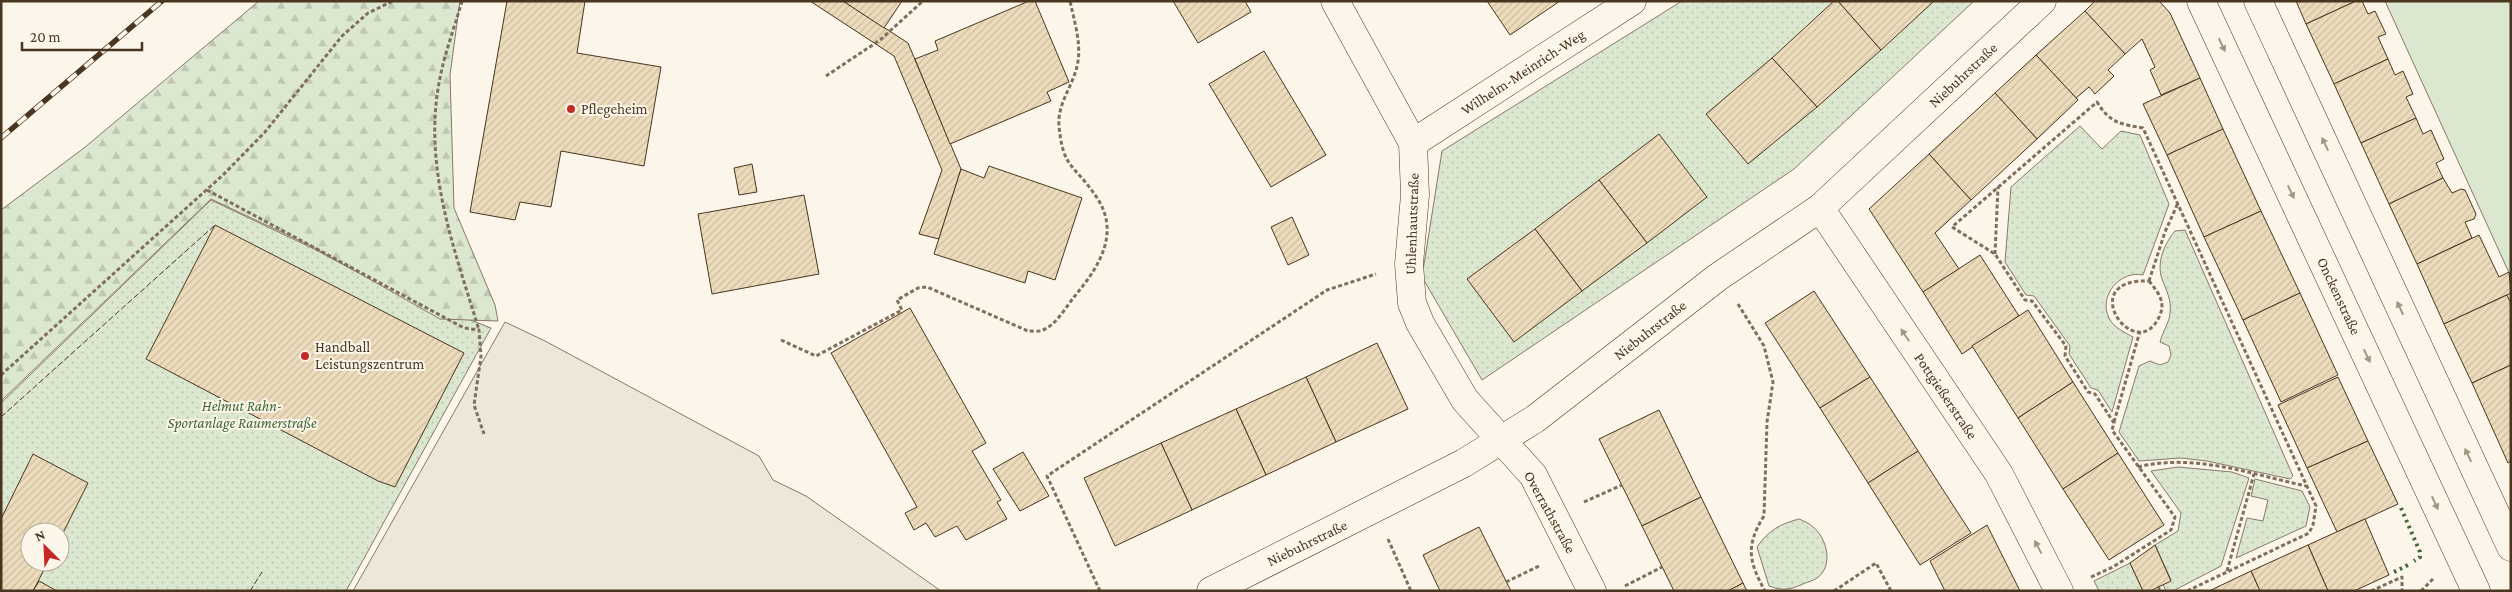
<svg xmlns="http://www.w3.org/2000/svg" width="2512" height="592" font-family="'Crimson Pro',serif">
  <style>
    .grass { fill: url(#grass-dots); stroke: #887966; fill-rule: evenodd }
    .forest { fill: url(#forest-firs); stroke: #887966 }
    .garden { fill: #dce7d0; stroke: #887966 }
    .parking { fill: #ede7d9; stroke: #887966 }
    .building { fill: url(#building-hatch); stroke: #4a3520 }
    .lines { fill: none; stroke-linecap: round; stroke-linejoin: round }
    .minor-casing { stroke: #4a3520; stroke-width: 29 }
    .major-casing { stroke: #4a3520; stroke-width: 29 }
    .path { stroke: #7f6f5c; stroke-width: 3; stroke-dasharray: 4 2.5; stroke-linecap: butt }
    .minor { stroke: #fbf6e9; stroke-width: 28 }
    .major { stroke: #fbf6e9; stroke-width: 28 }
    .rail-casing { stroke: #4a3520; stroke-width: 5.5 }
    .rail { stroke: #fbf6e9; stroke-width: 4; stroke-dasharray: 11; stroke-linecap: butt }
    .hedge { stroke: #436837; stroke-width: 4; stroke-dasharray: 2.5 4; stroke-linecap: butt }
    .fence { stroke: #4a3520; stroke-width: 1; stroke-dasharray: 6 2.5; stroke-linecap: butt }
    .oneway { fill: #a29684 }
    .poi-dot { fill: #c62828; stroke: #fbf6e9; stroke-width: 2 }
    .labels { text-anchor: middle; stroke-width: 4; stroke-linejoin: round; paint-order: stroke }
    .street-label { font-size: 15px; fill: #4a3520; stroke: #fbf6e9 }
    .poi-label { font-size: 15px; fill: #4a3520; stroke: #fbf6e9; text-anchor: start }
    .park-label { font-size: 15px; font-style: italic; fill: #436837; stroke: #fbf6e9 }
  </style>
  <defs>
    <pattern id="grass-dots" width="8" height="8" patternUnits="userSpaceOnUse" patternTransform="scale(1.25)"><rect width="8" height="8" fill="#dce7d0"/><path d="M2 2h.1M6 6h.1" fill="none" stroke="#bec7b2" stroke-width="1.8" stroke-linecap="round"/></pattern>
    <pattern id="forest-firs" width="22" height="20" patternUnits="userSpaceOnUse" patternTransform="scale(1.25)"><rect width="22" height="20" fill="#dce7d0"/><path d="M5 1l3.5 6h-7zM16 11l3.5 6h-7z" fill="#bec7b2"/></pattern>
    <pattern id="building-hatch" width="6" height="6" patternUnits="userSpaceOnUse" patternTransform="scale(1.25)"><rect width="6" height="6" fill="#ecdcbc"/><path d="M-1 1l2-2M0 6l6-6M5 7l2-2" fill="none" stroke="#ccbda1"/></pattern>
  </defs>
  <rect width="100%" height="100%" fill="#fbf6e9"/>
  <g class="grass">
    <path d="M1682 1H1974L1794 169 1482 380 1422 277 1442 151Z"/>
    <path d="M2080 126 2102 149 2121 131 2140 135 2169 204 2143 275C2120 270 2098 296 2109 318 2114 328 2124 332 2133 337L2112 412 2098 390 2091 388 2069 354 2070 346 2034 296 2026 295 2005 262 2011 187Z"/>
    <path d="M211 200 314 249 383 286 491 328 346 591H1V403ZM30 532H60V562H30Z"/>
    <path d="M2185 230 2293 476 2290 479 2207 461 2181 458 2139 461 2119 432 2139 366 2150 361 2160 365 2168 362 2171 355 2169 346 2160 342C2162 333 2170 321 2170 313 2172 300 2166 290 2162 279 2156 262 2165 243 2175 231Z"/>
    <path d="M2178 467 2232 472 2249 478 2221 566 2173 591H2166L2163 584 2171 580 2155 545 2178 531 2181 513 2151 471Z"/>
    <path d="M2255 479 2302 491 2310 507 2306 526 2236 558 2247 518 2263 521 2268 500 2251 496Z"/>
    <path d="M1799 519C1804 521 1809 523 1813 527 1827 538 1834 566 1817 578 1813 581 1807 582 1803 584 1790 590 1782 591 1769 586L1757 547C1769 530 1780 524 1799 519Z"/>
    <path d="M2130 563 2143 591H2099L2094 581Z"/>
  </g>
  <path class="forest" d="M259 1H460L450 75 454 208 495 305 498 321 440 319 313 247 211 199 1 401V210L84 148Z"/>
  <path class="garden" d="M2385 1H2511V277Z"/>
  <path class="parking" d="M505 322 545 341 759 456 773 480 806 496 941 591H353Z"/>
  <g class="building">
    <path d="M507 1H585L577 53 661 67 644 166 561 151 551 207 520 202 515 220 470 212Z"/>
    <path d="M810 1H843L908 43 961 169 939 239 919 234 942 170 894 56Z"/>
    <path d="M843 1H902L884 28Z"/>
    <path d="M1029 1H1035L1069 82 1047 92 1051 101 950 144 915 59 938 50 935 41Z"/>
    <path d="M1173 1H1245L1251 12 1198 43Z"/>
    <path d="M1487 1H1560L1510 35Z"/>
    <path d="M1834 1H1838L1881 50 1817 107 1772 58Z"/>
    <path d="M1838 1H1934L1881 50Z"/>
    <path d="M2095 1H2159L2170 13 2200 78 2161 95 2150 70 2155 67 2142 39 2125 54 2085 11Z"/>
    <path d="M2296 1H2356L2306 24Z"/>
    <path d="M2356 1H2362L2368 14 2375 11 2386 34 2378 37 2388 59 2334 84 2306 24Z"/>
    <path d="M2085 11 2125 54 2108 70 2114 76 2095 94 2089 87 2076 98 2036 55Z"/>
    <path d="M1264 51 1326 155 1271 187 1209 84Z"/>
    <path d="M2036 55 2078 100 2037 139 1995 93Z"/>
    <path d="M1772 58 1817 107 1748 164 1706 114Z"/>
    <path d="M2388 59 2395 75 2403 71 2413 94 2406 97 2416 118 2361 143 2334 84Z"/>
    <path d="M2200 78 2223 129 2167 155 2143 104Z"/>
    <path d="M1995 93 2037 139 1971 200 1929 154Z"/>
    <path d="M2416 118 2423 134 2431 130 2444 159 2436 163 2443 178 2389 204 2361 143Z"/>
    <path d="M2223 129 2261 211 2204 237 2167 155Z"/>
    <path d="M1659 134 1707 197 1647 243 1599 180Z"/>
    <path d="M1929 154 1971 200 1935 233 1959 269 1923 292 1869 209Z"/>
    <path d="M752 164 757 192 739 195 734 168Z"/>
    <path d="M989 166 1082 198 1055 280 1028 271 1025 283 934 254 961 169 984 178Z"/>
    <path d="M2443 178 2452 193 2461 189 2465 190 2476 214 2474 219 2465 222 2472 238 2417 264 2389 204Z"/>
    <path d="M1599 180 1647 243 1582 291 1535 229Z"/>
    <path d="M804 195 819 274 712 294 698 214Z"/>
    <path d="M2261 211 2300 293 2243 320 2204 237Z"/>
    <path d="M1292 217 1309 255 1288 265 1271 227Z"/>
    <path d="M215 225 464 353 395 487 378 481 146 359Z"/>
    <path d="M1535 229 1582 291 1514 342 1467 279Z"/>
    <path d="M2479 235 2499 277 2509 272 2511 293 2444 324 2417 264Z"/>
    <path d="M1980 255 2019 316 1962 354 1923 292Z"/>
    <path d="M1814 291 1870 377 1820 408 1765 323Z"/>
    <path d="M2300 293 2338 375 2281 402 2243 320Z"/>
    <path d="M2507 295 2511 304V365L2472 383 2444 324Z"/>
    <path d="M910 308 986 443 972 451 1001 500 997 502 1007 519 966 540 957 526 935 537 926 523 914 530 905 513 917 507 831 353Z"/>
    <path d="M2028 310 2073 382 2018 418 1972 346Z"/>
    <path d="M1377 343 1408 409 1336 442 1306 377Z"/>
    <path d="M2511 365V461L2508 463 2472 383Z"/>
    <path d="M1306 377 1336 442 1266 475 1236 409Z"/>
    <path d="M1870 377 1918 451 1868 483 1820 408Z"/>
    <path d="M2338 377 2368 441 2307 468 2278 405Z"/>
    <path d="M2073 382 2118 453 2063 489 2018 418Z"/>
    <path d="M1236 409 1266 475 1192 510 1161 443Z"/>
    <path d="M1659 410 1701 497 1642 526 1599 439Z"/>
    <path d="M2368 441 2398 504 2337 532 2307 468Z"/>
    <path d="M1161 443 1192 510 1115 546 1084 478Z"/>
    <path d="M1918 451 1971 533 1920 565 1868 483Z"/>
    <path d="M1023 452 1049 496 1020 511 993 469Z"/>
    <path d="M2118 453 2164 525 2109 560 2063 489Z"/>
    <path d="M33 454 88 483 60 539V532H30V562H48L33 591H1V519Z"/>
    <path d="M1701 497 1743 583 1728 591H1674L1642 526Z"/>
    <path d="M2365 519 2389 575 2354 591H2328L2308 545Z"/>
    <path d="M1987 525 2020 591H1945L1930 561Z"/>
    <path d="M1479 527 1511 591H1440L1423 555Z"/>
    <path d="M2155 545 2171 581 2150 591H2143L2130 563Z"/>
    <path d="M2308 545 2328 591H2260L2251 571Z"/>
    <path d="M2251 571 2260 591H2209Z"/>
    <path d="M39 581 57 591H33Z"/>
    <path d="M1743 583 1747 591H1728Z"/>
  </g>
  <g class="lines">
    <defs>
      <g id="minor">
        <path d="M1335 1 1413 143 1415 195 1409 264 1412 303 1420 323 1465 400 1533 475 1592 591"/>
        <path d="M1413 143 1632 1"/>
        <path d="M1820 208 1999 474 2059 591"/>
        <path d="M1211 591 1464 463 1535 419 1718 277 1820 208 2042 1"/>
      </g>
      <g id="major">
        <path d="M2201 1 2476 591"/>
        <path d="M2258 1 2511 547"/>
      </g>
    </defs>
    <use href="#minor" class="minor-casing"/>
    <use href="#major" class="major-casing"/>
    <g class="path">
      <path d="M462 1C455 26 445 52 440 78 422 165 454 248 479 330"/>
      <path d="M826 76 880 40 923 1"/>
      <path d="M207 190 464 328 479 330 481 356 474 405 484 434"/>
      <path d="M1995 254 1998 187"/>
      <path d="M2149 281C2157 291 2166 301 2160 315 2137 369 2072 278 2149 281Z"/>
      <path d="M2149 281 2165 232 2178 203"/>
      <path d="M1738 304 1764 346 1773 382 1767 422 1764 516C1745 546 1749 562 1765 591"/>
      <path d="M781 340 816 356 902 310 897 300 918 288 927 287 1028 331C1032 331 1039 332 1043 330 1056 325 1066 307 1074 297 1099 267 1122 232 1095 195 1074 164 1063 169 1059 126 1057 102 1075 84 1078 61 1081 42 1074 20 1070 1"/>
      <path d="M1 375 223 175 265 132 342 36 368 13 393 1"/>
      <path d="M2114 422 2140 331"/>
      <path d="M2138 467C2194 453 2251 474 2306 486"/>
      <path d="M1584 502 1622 485"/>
      <path d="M1388 539 1411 591"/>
      <path d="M2227 571 2254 474"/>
      <path d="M2091 577 2113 567 2171 530 2175 517 2112 430 2114 423 2095 394 2088 392 2065 356 2066 346 2032 301 2025 300 1995 254 1952 227 2097 102C2110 123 2120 124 2143 128L2316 506 2313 525 2309 533 2187 591"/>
      <path d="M1506 582 1539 566"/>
      <path d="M1625 586 1662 567"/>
      <path d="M2158 586 2160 591"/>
      <path d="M1100 591 1047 476 1327 290 1376 274"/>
      <path d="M1834 591 1876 563 1891 591"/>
      <path d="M2371 591 2402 577V591"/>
      <path d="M2421 591 2433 579"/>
    </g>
    <use href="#minor" class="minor"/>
    <use href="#major" class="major"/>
    <defs>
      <path id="rail" d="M1 138 162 1"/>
    </defs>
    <use href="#rail" class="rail-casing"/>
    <use href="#rail" class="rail"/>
    <g class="hedge">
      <path d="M2401 508 2420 552V557L2414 561"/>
      <path d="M2394 572 2408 565"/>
    </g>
    <g class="fence">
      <path d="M1 417 215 225"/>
      <path d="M250 591 262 572"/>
    </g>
  </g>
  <defs><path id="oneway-solid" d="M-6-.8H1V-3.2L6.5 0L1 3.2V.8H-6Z" transform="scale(1.25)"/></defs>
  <g class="oneway">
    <use href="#oneway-solid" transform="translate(2222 45) rotate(65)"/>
    <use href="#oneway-solid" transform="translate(2325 144) rotate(-115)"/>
    <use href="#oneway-solid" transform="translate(2291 192) rotate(65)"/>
    <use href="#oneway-solid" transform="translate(2400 308) rotate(-115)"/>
    <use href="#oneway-solid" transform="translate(1905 335) rotate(-124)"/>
    <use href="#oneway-solid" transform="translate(2367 356) rotate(65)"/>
    <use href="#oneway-solid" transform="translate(2468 455) rotate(-115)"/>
    <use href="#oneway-solid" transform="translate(2435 503) rotate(65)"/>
    <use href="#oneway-solid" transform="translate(2038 547) rotate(-118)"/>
  </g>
  <g class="poi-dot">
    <circle cx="571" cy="109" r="5"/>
    <circle cx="305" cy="356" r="5"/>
  </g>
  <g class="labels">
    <g class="street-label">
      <text transform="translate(1523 72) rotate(-33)" y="5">Wilhelm-Meinrich-Weg</text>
      <text transform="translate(1963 75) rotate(-43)" y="5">Niebuhrstraße</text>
      <text transform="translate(1412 224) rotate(-88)" y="5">Uhlenhautstraße</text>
      <text transform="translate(2339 296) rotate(65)" y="5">Onckenstraße</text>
      <text transform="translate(1650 330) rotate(-38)" y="5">Niebuhrstraße</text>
      <text transform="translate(1946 396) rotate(56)" y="5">Pottgießerstraße</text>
      <text transform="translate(1550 512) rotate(61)" y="5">Overrathstraße</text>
      <text transform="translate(1307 543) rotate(-26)" y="5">Niebuhrstraße</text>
    </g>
    <g class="poi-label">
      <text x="581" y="114">Pflegeheim</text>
      <text x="315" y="352">Handball<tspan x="315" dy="17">Leistungszentrum</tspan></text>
    </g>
    <g class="park-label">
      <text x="242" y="411">Helmut Rahn-<tspan x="242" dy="17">Sportanlage Raumerstraße</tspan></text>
    </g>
  </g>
  <rect width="2512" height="592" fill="none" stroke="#4a3520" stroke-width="5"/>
  <g transform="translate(45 547) rotate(336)"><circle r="24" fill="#fbf6e9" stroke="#b4a999"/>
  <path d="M0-4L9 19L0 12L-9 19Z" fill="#c62828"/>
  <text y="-8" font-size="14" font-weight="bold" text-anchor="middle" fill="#4a3520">N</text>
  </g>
  <path d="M22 42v8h120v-8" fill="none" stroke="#4a3520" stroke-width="2.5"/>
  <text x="30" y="42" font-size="15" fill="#4a3520" stroke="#fbf6e9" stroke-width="4" paint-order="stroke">20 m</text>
</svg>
